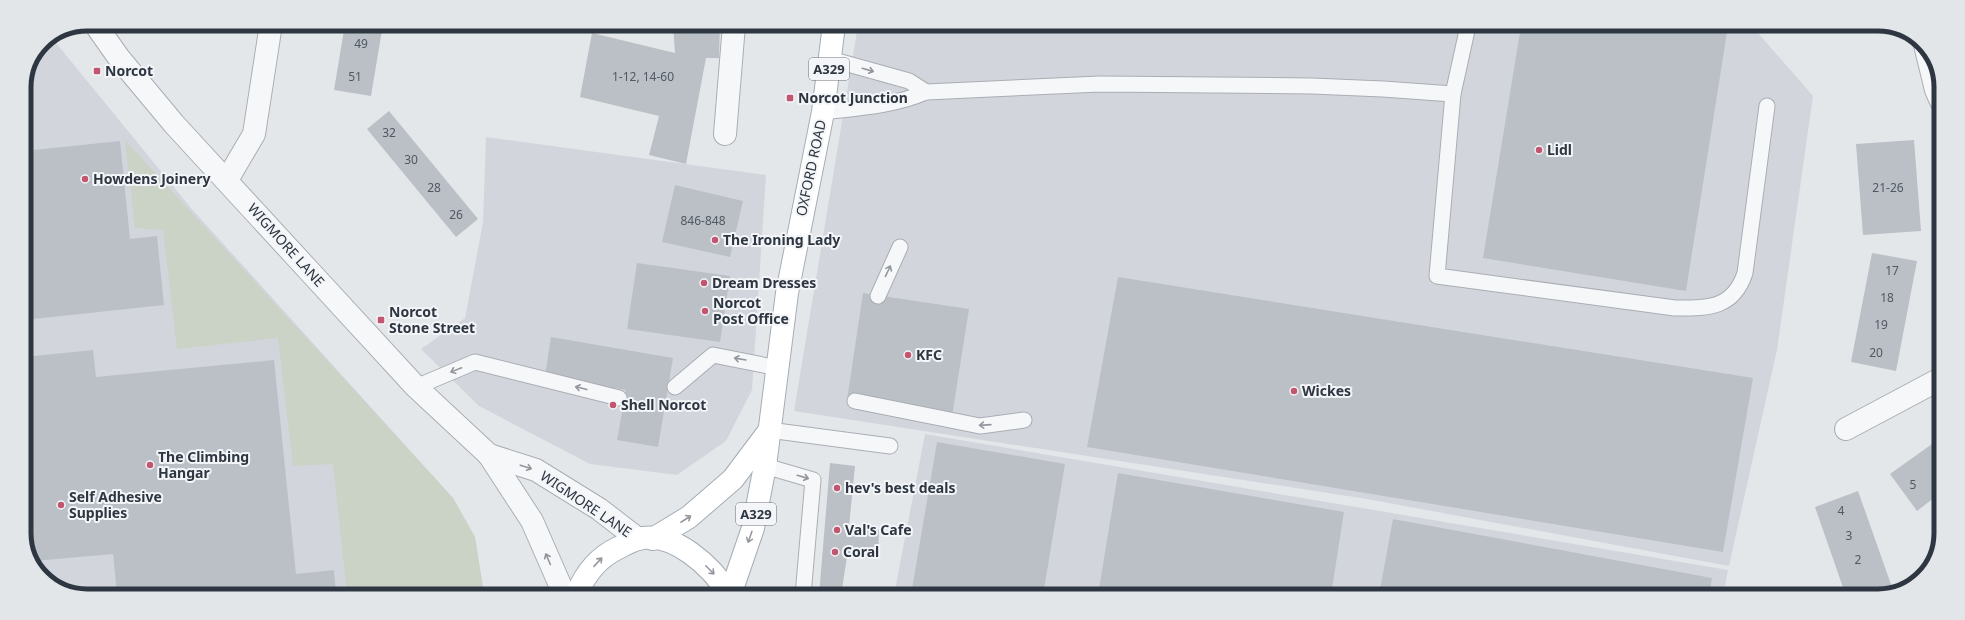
<svg xmlns="http://www.w3.org/2000/svg" width="1965" height="620" font-family="'Noto Sans',sans-serif">
  <style>
    .built { fill: #d2d6dc }
    .green { fill: #cad3c6 }
    .building { fill: #bbc0c7 }
    .lines { fill: none; stroke-linecap: round; stroke-linejoin: round }
    .service-casing { stroke: #a9aeb4; stroke-width: 17 }
    .minor-casing { stroke: #a9aeb4; stroke-width: 24 }
    .tertiary-casing { stroke: #a9aeb4; stroke-width: 24 }
    .primary-casing { stroke: #a4acb5; stroke-width: 24 }
    .service { stroke: #f6f7f9; stroke-width: 15 }
    .minor { stroke: #f6f7f9; stroke-width: 22 }
    .tertiary { stroke: #f6f7f9; stroke-width: 22 }
    .primary { stroke: #fff; stroke-width: 22 }
    .oneway { stroke: #92969d }
    .oneway2 { stroke: #969aa0 }
    .poi-dot { fill: #c2566f; stroke: #f3f5f8; stroke-width: 1.5 }
    .labels { text-anchor: middle; stroke-width: 4; stroke-linejoin: round; paint-order: stroke }
    .number-label { font-size: 12px; fill: #505862 }
    .shield { fill: #f3f5f8; stroke: #686f78; stroke-width: 1 }
    .shield-label { font-size: 13px; font-weight: bold; fill: #2d3641 }
    .poi-label { font-size: 14px; font-weight: bold; fill: #2d3641; stroke: #f3f5f8; text-anchor: start }
    .street-label { font-size: 14px; fill: #2d3641; stroke: #f3f5f8 }
    .rim { fill: none; stroke: #2d3641; stroke-width: 5 }
  </style>
  <rect width="100%" height="100%" fill="#e4e7ea"/>
  <g class="built">
    <path d="M858 25 1752 26 1813 96 1777 350 1729 566 1367 499 794 411Z"/>
    <path d="M52 38 191 208 453 498 475 537 484 594H70L39 574 24 538V87L43 42Z"/>
    <path d="M486 137 766 175 752 390 726 441 677 475 590 464 479 406 421 349 465 318 483 222Z"/>
    <path d="M925 434 1728 570 1723 596 894 595Z"/>
  </g>
  <path class="green" d="M125 140 453 498 475 537 484 594H347L333 464 293 466 278 338 177 349 163 230 135 228Z"/>
  <g class="building">
    <path d="M345 24 382 30 371 96 334 90Z"/>
    <path d="M673 25H720L719 58H706L686 164 649 155 659 116 580 97 592 33 675 53Z"/>
    <path d="M1521 26H1728L1686 291 1483 258Z"/>
    <path d="M389 111 478 219 456 237 367 129Z"/>
    <path d="M1914 140 1921 231 1863 235 1856 144Z"/>
    <path d="M120 141 130 239 157 236 164 305 24 320V151Z"/>
    <path d="M675 185 743 201 730 257 662 242Z"/>
    <path d="M1872 253 1917 261 1896 371 1851 362Z"/>
    <path d="M637 263 730 276 720 342 627 329Z"/>
    <path d="M1118 277 1753 378 1723 552 1087 447Z"/>
    <path d="M863 293 969 309 952 416 847 400Z"/>
    <path d="M551 337 673 358 658 447 617 440 626 390 545 376Z"/>
    <path d="M93 350 96 377 274 360 296 574 334 570 336 594H117L113 554 34 561 24 538V357Z"/>
    <path d="M1939 439V494L1917 511 1890 474Z"/>
    <path d="M937 442 1065 464 1043 595H911Z"/>
    <path d="M830 463 855 466 849 527 879 530 878 559 847 557 841 595H819Z"/>
    <path d="M1118 473 1344 512 1331 595H1098Z"/>
    <path d="M1858 491 1893 590 1875 596H1846L1815 507Z"/>
    <path d="M1393 519 1712 578 1709 596 1379 595Z"/>
  </g>
  <g class="lines">
    <defs>
      <g id="service">
        <path d="M1468 26 1453 94 1437 276 1675 308C1708 308 1733 309 1745 273L1767 106"/>
        <path d="M830 59 909 81 926 92"/>
        <path d="M823 112C858 108 894 106 926 92L1100 84 1312 86 1383 89 1453 94"/>
        <path d="M878 296 900 247"/>
        <path d="M416 387 475 362 619 398"/>
        <path d="M675 387 713 355 778 368"/>
        <path d="M855 401 980 426 1024 420"/>
        <path d="M769 430 890 446"/>
        <path d="M765 466 813 480 803 595"/>
      </g>
      <g id="minor">
        <path d="M1925 45 1936 90 1941 101"/>
        <path d="M725 134 734 25"/>
        <path d="M227 180 254 134 271 24"/>
        <path d="M1846 429 1940 379"/>
      </g>
      <g id="tertiary">
        <path d="M95 24 119 58 174 124 312 274 416 387 489 455 532 521 564 594"/>
        <path d="M489 455 536 470 599 509 638 539"/>
      </g>
      <g id="primary">
        <path d="M653 539 689 517 733 479 769 431"/>
        <path d="M577 594C585 574 599 557 618 548 624 545 631 541 638 539 673 530 713 567 729 595"/>
        <path d="M730 595 753 528 765 466 787 293 823 112 834 25"/>
      </g>
    </defs>
    <use href="#service" class="service-casing"/>
    <use href="#minor" class="minor-casing"/>
    <use href="#tertiary" class="tertiary-casing"/>
    <use href="#primary" class="primary-casing"/>
    <use href="#service" class="service"/>
    <use href="#minor" class="minor"/>
    <use href="#tertiary" class="tertiary"/>
    <use href="#primary" class="primary"/>
  </g>
  <defs><path id="oneway-shaft" d="M-6 0H5M1.5-3L5.5 0L1.5 3" fill="none" stroke-width="1.6" stroke-linecap="round" stroke-linejoin="round"/></defs>
  <g class="oneway">
    <use href="#oneway-shaft" transform="translate(868 70) rotate(16)"/>
    <use href="#oneway-shaft" transform="translate(888 271) rotate(-65)"/>
    <use href="#oneway-shaft" transform="translate(740 359) rotate(-170)"/>
    <use href="#oneway-shaft" transform="translate(456 370) rotate(158)"/>
    <use href="#oneway-shaft" transform="translate(581 388) rotate(-166)"/>
    <use href="#oneway-shaft" transform="translate(985 425) rotate(176)"/>
    <use href="#oneway-shaft" transform="translate(526 467) rotate(18)"/>
    <use href="#oneway-shaft" transform="translate(803 477) rotate(16)"/>
    <use href="#oneway-shaft" transform="translate(548 559) rotate(-113)"/>
  </g>
  <g class="oneway2">
    <use href="#oneway-shaft" transform="translate(686 519) rotate(-33)"/>
    <use href="#oneway-shaft" transform="translate(750 537) rotate(109)"/>
    <use href="#oneway-shaft" transform="translate(598 562) rotate(-47)"/>
    <use href="#oneway-shaft" transform="translate(710 570) rotate(45)"/>
  </g>
  <g class="poi-dot">
    <rect x="93" y="67" width="8" height="8" rx="2"/>
    <rect x="786" y="94" width="8" height="8" rx="2"/>
    <circle cx="1539" cy="150" r="4"/>
    <circle cx="85" cy="179" r="4"/>
    <circle cx="715" cy="240" r="4"/>
    <circle cx="704" cy="283" r="4"/>
    <circle cx="705" cy="311" r="4"/>
    <rect x="377" y="316" width="8" height="8" rx="2"/>
    <circle cx="908" cy="355" r="4"/>
    <circle cx="1294" cy="391" r="4"/>
    <circle cx="613" cy="405" r="4"/>
    <circle cx="150" cy="465" r="4"/>
    <circle cx="837" cy="488" r="4"/>
    <circle cx="61" cy="505" r="4"/>
    <circle cx="837" cy="530" r="4"/>
    <circle cx="835" cy="552" r="4"/>
  </g>
  <g class="labels">
    <g class="number-label">
      <text x="361" y="48">49</text>
      <text x="355" y="81">51</text>
      <text x="643" y="81">1-12, 14-60</text>
      <text x="389" y="137">32</text>
      <text x="411" y="164">30</text>
      <text x="434" y="192">28</text>
      <text x="1888" y="192">21-26</text>
      <text x="456" y="219">26</text>
      <text x="703" y="225">846-848</text>
      <text x="1892" y="275">17</text>
      <text x="1887" y="302">18</text>
      <text x="1881" y="329">19</text>
      <text x="1876" y="357">20</text>
      <text x="1913" y="489">5</text>
      <text x="1841" y="515">4</text>
      <text x="1849" y="540">3</text>
      <text x="1858" y="564">2</text>
    </g>
    <g class="shield">
      <rect x="809" y="58" width="40" height="22" rx="3"/>
      <rect x="736" y="503" width="40" height="22" rx="3"/>
    </g>
    <g class="shield-label">
      <text x="829" y="74">A329</text>
      <text x="756" y="519">A329</text>
    </g>
    <g class="poi-label">
      <text x="105" y="76">Norcot</text>
      <text x="798" y="103">Norcot Junction</text>
      <text x="1547" y="155">Lidl</text>
      <text x="93" y="184">Howdens Joinery</text>
      <text x="723" y="245">The Ironing Lady</text>
      <text x="712" y="288">Dream Dresses</text>
      <text x="713" y="308">Norcot<tspan x="713" dy="16">Post Office</tspan></text>
      <text x="389" y="317">Norcot<tspan x="389" dy="16">Stone Street</tspan></text>
      <text x="916" y="360">KFC</text>
      <text x="1302" y="396">Wickes</text>
      <text x="621" y="410">Shell Norcot</text>
      <text x="158" y="462">The Climbing<tspan x="158" dy="16">Hangar</tspan></text>
      <text x="845" y="493">hev's best deals</text>
      <text x="69" y="502">Self Adhesive<tspan x="69" dy="16">Supplies</tspan></text>
      <text x="845" y="535">Val's Cafe</text>
      <text x="843" y="557">Coral</text>
    </g>
    <g class="street-label">
      <text transform="translate(811 168) rotate(-78)" y="5">OXFORD ROAD</text>
      <text transform="translate(286 245) rotate(48)" y="5">WIGMORE LANE</text>
      <text transform="translate(586 504) rotate(34)" y="5">WIGMORE LANE</text>
    </g>
  </g>
  <path d="M0 0H1965V620H0ZM87 31H1878A56 56 0 0 1 1934 87V533A56 56 0 0 1 1878 589H87A56 56 0 0 1 31 533V87A56 56 0 0 1 87 31Z" fill="#e3e6e9" fill-rule="evenodd"/>
  <path class="rim" d="M87 31H1878A56 56 0 0 1 1934 87V533A56 56 0 0 1 1878 589H87A56 56 0 0 1 31 533V87A56 56 0 0 1 87 31Z"/>
</svg>
